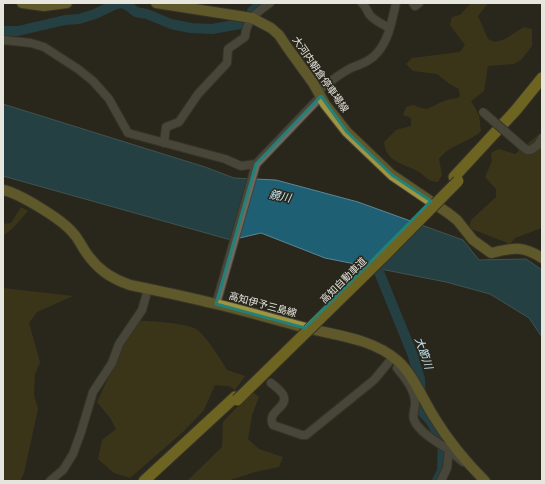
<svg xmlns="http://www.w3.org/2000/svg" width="545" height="484" font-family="'Playfair Display','Noto Sans JP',serif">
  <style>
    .green { fill: #4e4718 }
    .water { fill: #1f5f73; stroke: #5b8793 }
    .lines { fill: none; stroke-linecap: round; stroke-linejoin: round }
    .river { stroke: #1f5f73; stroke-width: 10 }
    .minor-casing { stroke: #45433a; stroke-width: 10 }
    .major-casing { stroke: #45433a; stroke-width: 12 }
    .highway-casing { stroke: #45433a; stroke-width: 13 }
    .minor { stroke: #6d6b5e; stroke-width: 8 }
    .major { stroke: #9f943f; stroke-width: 10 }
    .highway { stroke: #c1af2b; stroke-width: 11 }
    .minor-bridge-casing { stroke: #45433a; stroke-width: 10; stroke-linecap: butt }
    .highway-bridge-casing { stroke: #45433a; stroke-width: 13; stroke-linecap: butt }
    .minor-bridge { stroke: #6d6b5e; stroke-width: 8 }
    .highway-bridge { stroke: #c1af2b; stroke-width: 11 }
    .marked { fill: none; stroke: #248179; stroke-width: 3; stroke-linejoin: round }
    .labels { text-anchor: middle; stroke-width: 3; stroke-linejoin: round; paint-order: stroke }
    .street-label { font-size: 10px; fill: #e6e5de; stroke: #29271c }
    .water-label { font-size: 11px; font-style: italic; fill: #c6e8f6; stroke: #29271c }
  </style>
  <rect width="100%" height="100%" fill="#29271c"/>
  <g class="green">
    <path d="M471 3H488L478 16 488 39 495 42 503 40 524 27 532 29V46L521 60 514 64 488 66 484 91 471 101 479 115 481 131C469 143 450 144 439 159L442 175 438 182C429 182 426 177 419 172 404 163 386 163 384 142L396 130 411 126V118L403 115 406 107 414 105C429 113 431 106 444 101 449 99 455 99 460 97L459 89 451 85 437 74 413 71 406 64 412 58 460 52 465 45 450 25 452 17 460 15Z"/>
    <path d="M542 132V227L539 229 515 238 510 244 469 228 471 220 496 197V189L485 177 492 161 491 153 499 149 515 154Z"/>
    <path d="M21 207 28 211 14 227 3 236V224L11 223Z"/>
    <path d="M3 288 73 296 37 312 29 323 40 362 35 374 34 395 38 409 24 473 20 481H3Z"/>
    <path d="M135 320C152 322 178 322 194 328 204 332 221 360 227 370L245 376 235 390 229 386 215 385 204 410 184 431 130 478 114 473 98 459 102 440 116 429 110 418 97 402Z"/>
    <path d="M254 393 259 397 252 415 248 439 259 449 283 457 279 467 255 472 227 481H187L222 447 223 422 241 403Z"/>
  </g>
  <path class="water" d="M3 104 205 167 234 178 276 180 358 202 463 240 479 260 526 259 542 270V337L529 318 490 294 446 282 325 258 261 233 231 240 3 176Z"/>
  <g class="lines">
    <g class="river">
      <path d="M252 11 263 3"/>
      <path d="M3 31H18L65 20 79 19 95 14 116 4 121 3 127 5 136 12 147 14 171 24 191 28 212 29 240 24 244 21"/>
      <path d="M375 257 379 272 412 353 420 379 421 404 423 413 430 420 443 442 442 471 437 481"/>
    </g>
    <defs>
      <g id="minor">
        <path d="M362 3C366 7 367 10 369 14 374 21 383 24 389 28"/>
        <path d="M413 3 415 6 419 3"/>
        <path d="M3 40 31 43 44 47 78 69 93 81 109 99 128 133 225 159 241 166 256 164 321 96"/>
        <path d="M318 91C328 83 339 74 351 68 361 64 371 61 378 52 389 39 392 20 396 3"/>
        <path d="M164 143 166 127 179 122 198 94 227 63 228 49 245 37C246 20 257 12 270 3"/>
        <path d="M523 147 527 150H531L538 145 542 138"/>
        <path d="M216 304 256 164"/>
        <path d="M401 363 397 368C405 378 416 391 415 404 415 410 412 414 414 420 419 432 438 443 449 450"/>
        <path d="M271 383C275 386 283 392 284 397 287 408 266 412 273 425L302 435H306L374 380 393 357"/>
        <path d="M50 481 63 470 73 454 81 432 93 392 112 363 119 344 142 310 148 289"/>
        <path d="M441 481 447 468 449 450 463 462H464"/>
      </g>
      <g id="major">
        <path d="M22 3 44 6 67 3"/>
        <path d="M156 3 252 18 271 28 279 35 287 47 313 83 325 104 347 132 392 175 448 213 457 220 473 240 491 253C513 248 522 245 542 258"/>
        <path d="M3 190C19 193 63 220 73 233 78 238 81 245 85 251 97 269 110 278 130 285 159 291 188 297 216 304 245 311 273 319 302 327 333 335 373 338 398 361 413 374 423 400 434 417 448 440 466 462 485 481"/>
      </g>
      <g id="highway">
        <path d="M454 177 516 110 542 78"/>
        <path d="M144 481 235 397"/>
      </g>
    </defs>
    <use href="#minor" class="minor-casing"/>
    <use href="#major" class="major-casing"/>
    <use href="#highway" class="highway-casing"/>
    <use href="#minor" class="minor"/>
    <use href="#major" class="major"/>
    <use href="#highway" class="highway"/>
    <defs>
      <path id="minor-bridge" d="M483 112 523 147"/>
      <path id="highway-bridge" d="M237 400 387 253 458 181"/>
    </defs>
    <use href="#minor-bridge" class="minor-bridge-casing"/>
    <use href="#highway-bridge" class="highway-bridge-casing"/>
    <use href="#minor-bridge" class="minor-bridge"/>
    <use href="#highway-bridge" class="highway-bridge"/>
  </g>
  <path d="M0 0H545V484H0ZM321 96 347 132 392 175 431 201 305 328 216 304 256 164Z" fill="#29271c" fill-opacity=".55" fill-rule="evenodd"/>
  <path class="marked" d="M321 96 347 132 392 175 431 201 305 328 216 304 256 164Z"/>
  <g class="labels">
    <g class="street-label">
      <text transform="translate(321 74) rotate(55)" y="4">大河内朝倉停車場線</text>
      <text transform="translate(343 280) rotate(-45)" y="4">高知自動車道</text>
      <text transform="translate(263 304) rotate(15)" y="4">高知伊予三島線</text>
    </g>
    <g class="water-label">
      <text transform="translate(280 196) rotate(11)" y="4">鏡川</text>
      <text transform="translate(424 353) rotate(71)" y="4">大節川</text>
    </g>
  </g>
  <rect width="545" height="484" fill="none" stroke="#e6e5de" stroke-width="8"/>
</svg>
